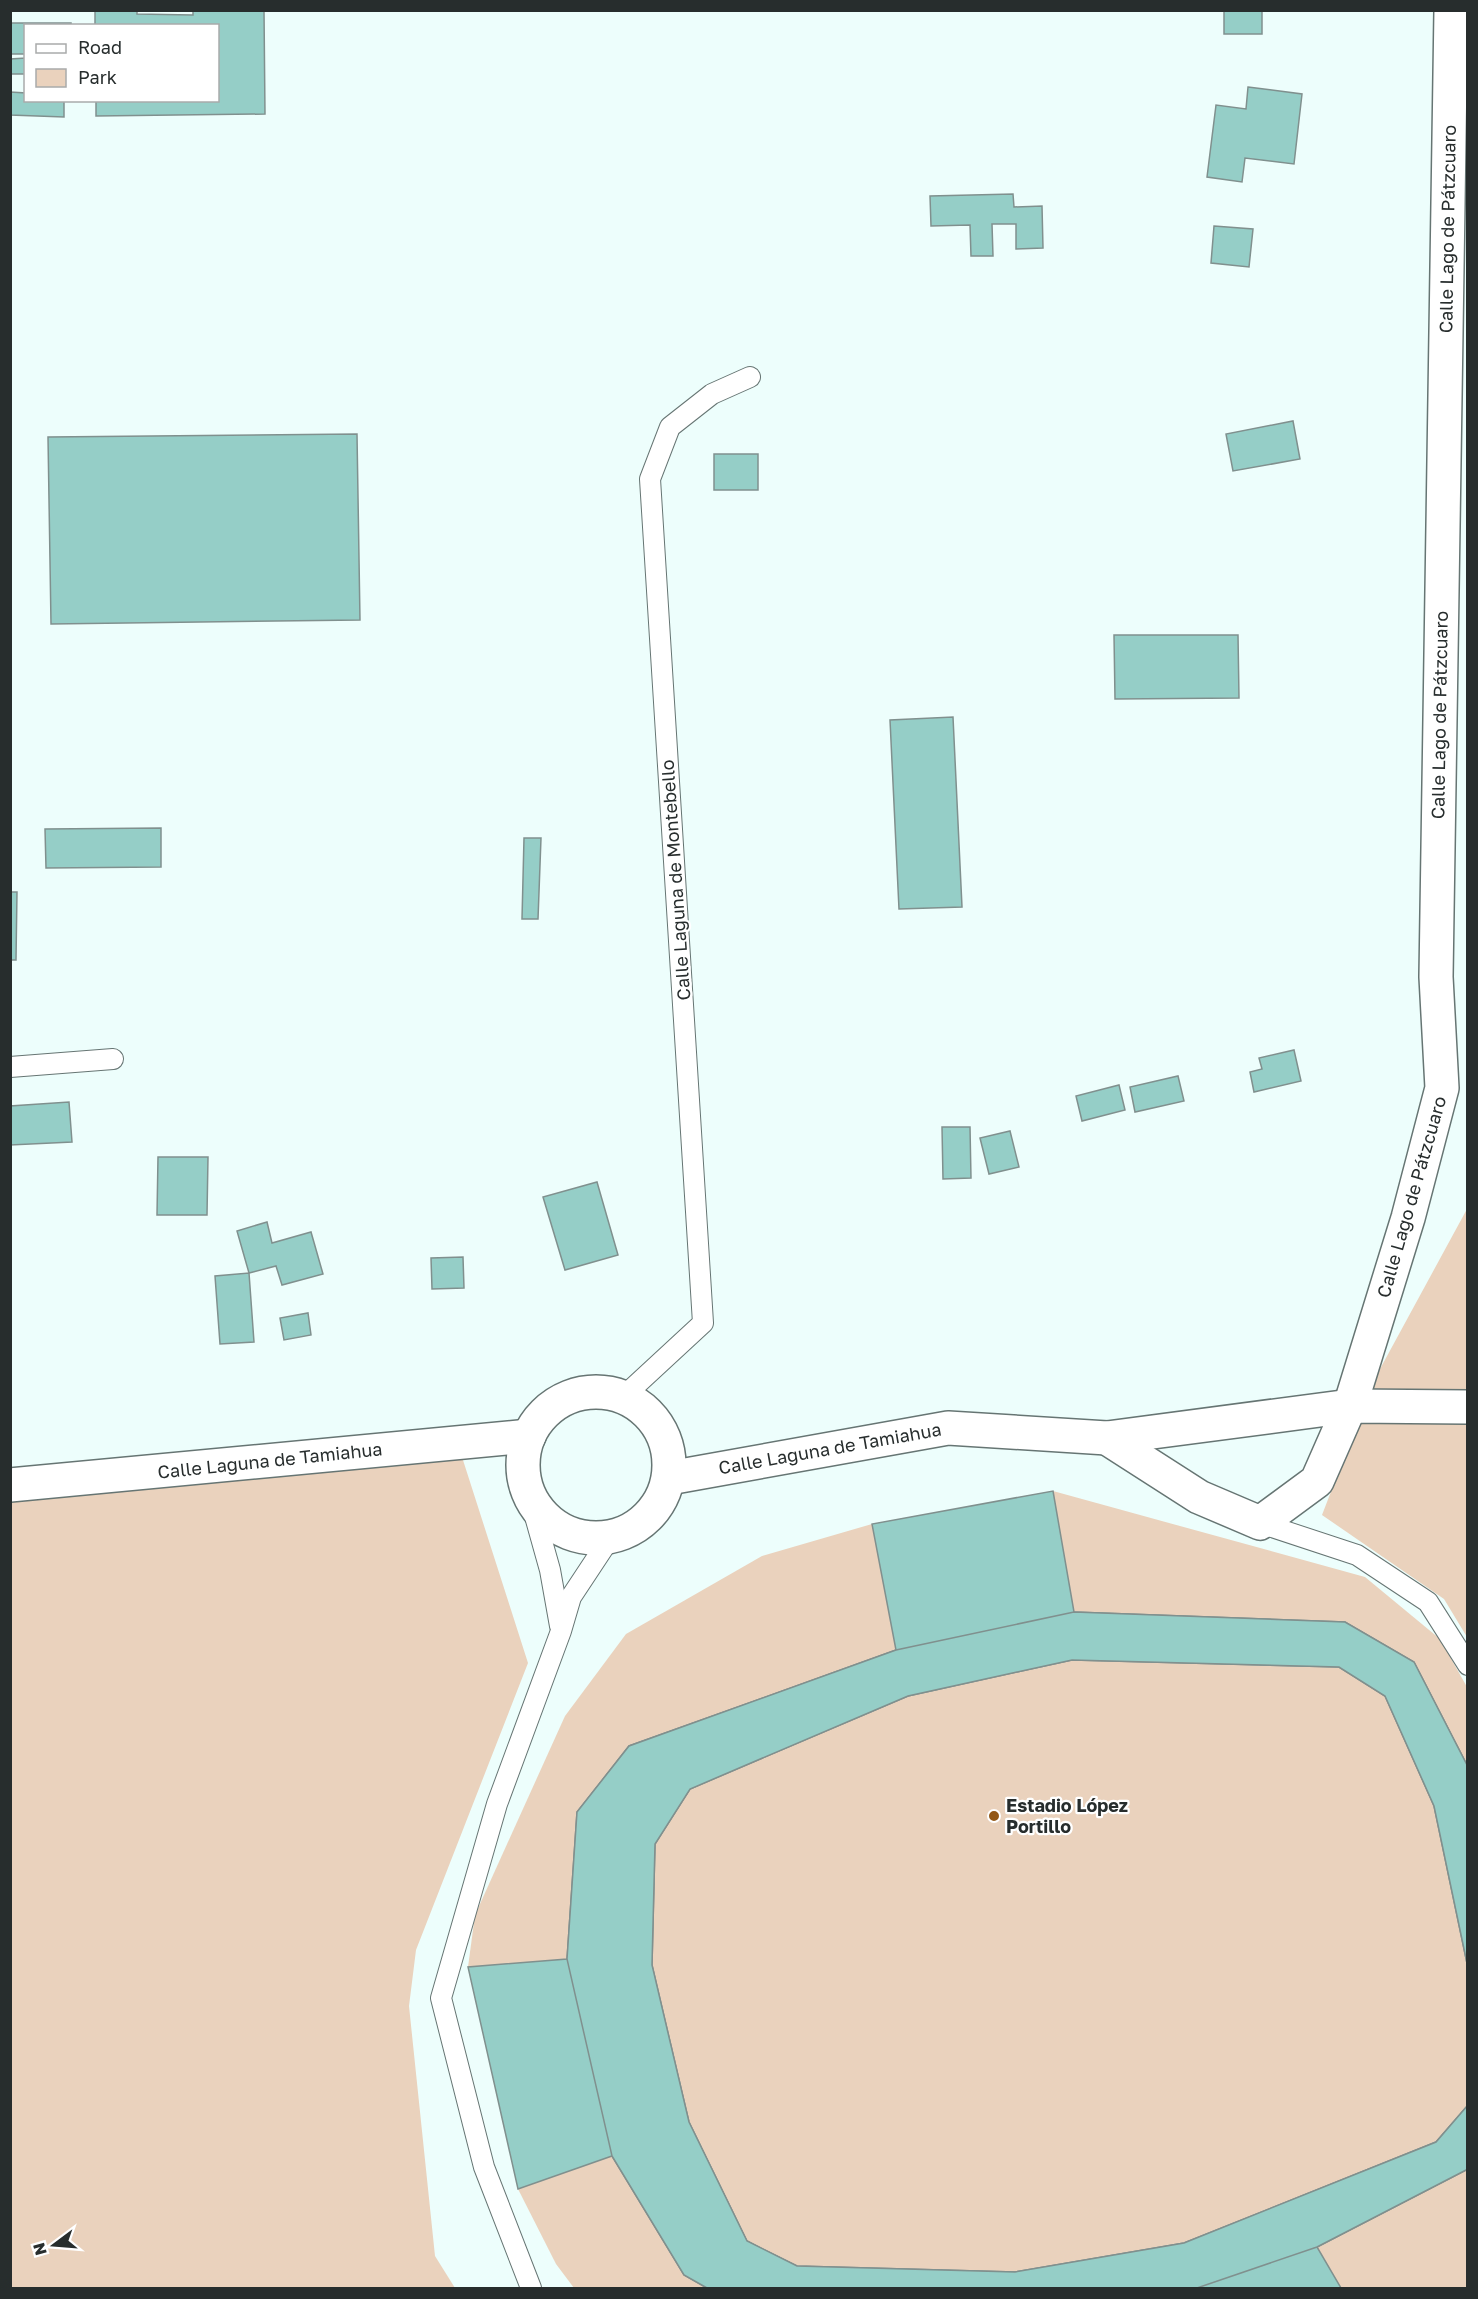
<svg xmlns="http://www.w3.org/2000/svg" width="1478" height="2299" font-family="'Golos Text',sans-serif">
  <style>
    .green { fill: #ead2bd }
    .building { fill: #95cec7; stroke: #80908e; stroke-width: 1.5 }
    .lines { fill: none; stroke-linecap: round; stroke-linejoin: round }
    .lane-casing { stroke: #667573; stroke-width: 22 }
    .street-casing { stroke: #667573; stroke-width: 36 }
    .lane { stroke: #fff; stroke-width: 20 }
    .street { stroke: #fff; stroke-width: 33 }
    .poi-dot { fill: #925716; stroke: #fff; stroke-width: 2 }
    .labels { text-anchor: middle; stroke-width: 4.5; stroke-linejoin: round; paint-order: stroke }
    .street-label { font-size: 18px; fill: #272d2d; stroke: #fff }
    .poi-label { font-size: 18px; font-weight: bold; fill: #272d2d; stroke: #fff; text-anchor: start }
  </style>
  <rect width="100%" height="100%" fill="#edfefc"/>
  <g class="green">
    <path d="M1467 1209V1637L1444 1599 1322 1515 1374 1380Z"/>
    <path d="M454 1432 528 1663 416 1950 409 2006 435 2256 455 2288H11V1502Z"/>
    <path d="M1053 1491 1365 1577 1440 1639 1467 1687V2288H574L556 2264 518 2189 468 1967 475 1915 565 1716 626 1634 762 1556 872 1524Z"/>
  </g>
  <g class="building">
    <path d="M95 10H137V14L193 15V10H264L265 114 96 116V100H218V26H95Z"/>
    <rect x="1224" y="10" width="38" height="24"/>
    <path d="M10 23H71V26H26V54H10Z"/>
    <path d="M26 58V74H10V59Z"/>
    <path d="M1248 87 1302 94 1294 164 1245 158 1242 182 1207 177 1216 105 1246 109Z"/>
    <path d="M10 92 26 93V100H64V117L10 115Z"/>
    <path d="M1013 194 1014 207 1042 206 1043 248 1016 249V224H992L993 256H971L970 225 931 226 930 196Z"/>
    <path d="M1214 226 1253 229 1249 267 1211 263Z"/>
    <path d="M1293 421 1300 459 1233 471 1226 434Z"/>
    <path d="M357 434 360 620 51 624 48 437Z"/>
    <rect x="714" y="454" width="44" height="36"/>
    <path d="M1114 635H1238L1239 698 1115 699Z"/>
    <path d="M953 717 962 907 899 909 890 720Z"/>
    <path d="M161 828V867L46 868 45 829Z"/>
    <path d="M524 838H541L538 919H522Z"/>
    <path d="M10 892H17L16 960H10Z"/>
    <path d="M1294 1050 1301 1081 1254 1092 1250 1072 1262 1069 1259 1058Z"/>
    <path d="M1178 1076 1184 1101 1135 1112 1130 1087Z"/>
    <path d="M1119 1085 1125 1110 1082 1121 1076 1096Z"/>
    <path d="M69 1102 72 1142 10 1145V1106Z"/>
    <path d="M942 1127H970L971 1178 943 1179Z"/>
    <path d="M1010 1131 1019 1167 989 1174 980 1138Z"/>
    <path d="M158 1157H208L207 1215H157Z"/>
    <path d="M597 1182 618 1255 565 1270 543 1197Z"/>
    <path d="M267 1222 272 1243 311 1232 323 1274 282 1285 276 1266 249 1273 237 1231Z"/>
    <path d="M463 1257 464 1288 432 1289 431 1258Z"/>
    <path d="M249 1273 254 1342 220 1344 215 1276Z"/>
    <path d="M308 1313 311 1335 284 1340 280 1318Z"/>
    <path d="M1053 1491 1074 1612 1345 1622 1414 1662 1468 1767V1968L1434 1806 1385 1696 1339 1667 1072 1660 908 1696 690 1789 655 1844 652 1965 689 2122 747 2241 797 2266 1015 2272 1184 2243 1436 2142 1468 2105V2169L1317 2247 1341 2288H707L684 2275 612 2156 518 2189 468 1967 567 1959 577 1812 629 1746 896 1650 872 1524Z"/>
    <path d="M1074 1612 1345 1622 1414 1662 1468 1767V1968L1434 1806 1385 1696 1339 1667 1072 1660 908 1696 690 1789 655 1844 652 1965 689 2122 747 2241 797 2266 1015 2272 1184 2243 1436 2142 1468 2105V2169L1317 2247 1197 2288H707L684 2275 612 2156 567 1959 577 1812 629 1746 896 1650Z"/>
  </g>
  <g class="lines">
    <defs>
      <g id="lane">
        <path d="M10 1067 113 1059"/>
        <path d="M623 1397 703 1323 650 479 670 427 712 394 750 377"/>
        <path d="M529 1495 550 1570 560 1626"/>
        <path d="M1260 1523 1357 1555 1428 1602 1468 1665"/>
        <path d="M531 2288 484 2167 441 1998 497 1804 561 1631 571 1597 610 1538"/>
      </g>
      <g id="street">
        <circle cx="596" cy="1465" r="73"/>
        <path d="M1107 1438 1199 1497 1260 1523 1317 1481 1350 1406 1408 1218 1442 1088 1436 977 1451 10"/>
        <path d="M669 1478 948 1428 1107 1438 1350 1406 1468 1407"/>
        <path d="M10 1485 529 1436"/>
      </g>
    </defs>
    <use href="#lane" class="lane-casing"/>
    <use href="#street" class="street-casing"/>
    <use href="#lane" class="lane"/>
    <use href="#street" class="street"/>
  </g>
  <circle class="poi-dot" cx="994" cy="1816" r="6"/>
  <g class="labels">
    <g class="street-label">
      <text transform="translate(1448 229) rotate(-89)" y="6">Calle Lago de Pátzcuaro</text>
      <text transform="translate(1440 715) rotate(-89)" y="6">Calle Lago de Pátzcuaro</text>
      <text transform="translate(676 880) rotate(-94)" y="6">Calle Laguna de Montebello</text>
      <text transform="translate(1412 1197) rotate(-74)" y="6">Calle Lago de Pátzcuaro</text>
      <text transform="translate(830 1449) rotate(-10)" y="6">Calle Laguna de Tamiahua</text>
      <text transform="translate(270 1461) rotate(-6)" y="6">Calle Laguna de Tamiahua</text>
    </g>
    <g class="poi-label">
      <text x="1006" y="1812">Estadio López<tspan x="1006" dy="21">Portillo</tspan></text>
    </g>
  </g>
  <rect width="1478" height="2299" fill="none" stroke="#272d2d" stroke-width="24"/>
  <rect x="24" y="24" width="195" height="78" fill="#ffffff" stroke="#a9abab" stroke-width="1.5"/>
  <rect x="36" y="44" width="30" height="9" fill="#ffffff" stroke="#a9abab" stroke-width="1.5"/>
  <text x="78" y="54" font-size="18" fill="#272d2d">Road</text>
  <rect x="36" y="69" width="30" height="18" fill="#ead2bd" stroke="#a9abab" stroke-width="1.5"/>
  <text x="78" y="84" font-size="18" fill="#272d2d">Park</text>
  <g transform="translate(54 2245) rotate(254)" stroke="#ffffff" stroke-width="4.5" paint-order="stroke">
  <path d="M0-4.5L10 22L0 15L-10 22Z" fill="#272d2d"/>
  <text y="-9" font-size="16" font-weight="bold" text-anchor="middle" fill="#272d2d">N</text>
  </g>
</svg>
